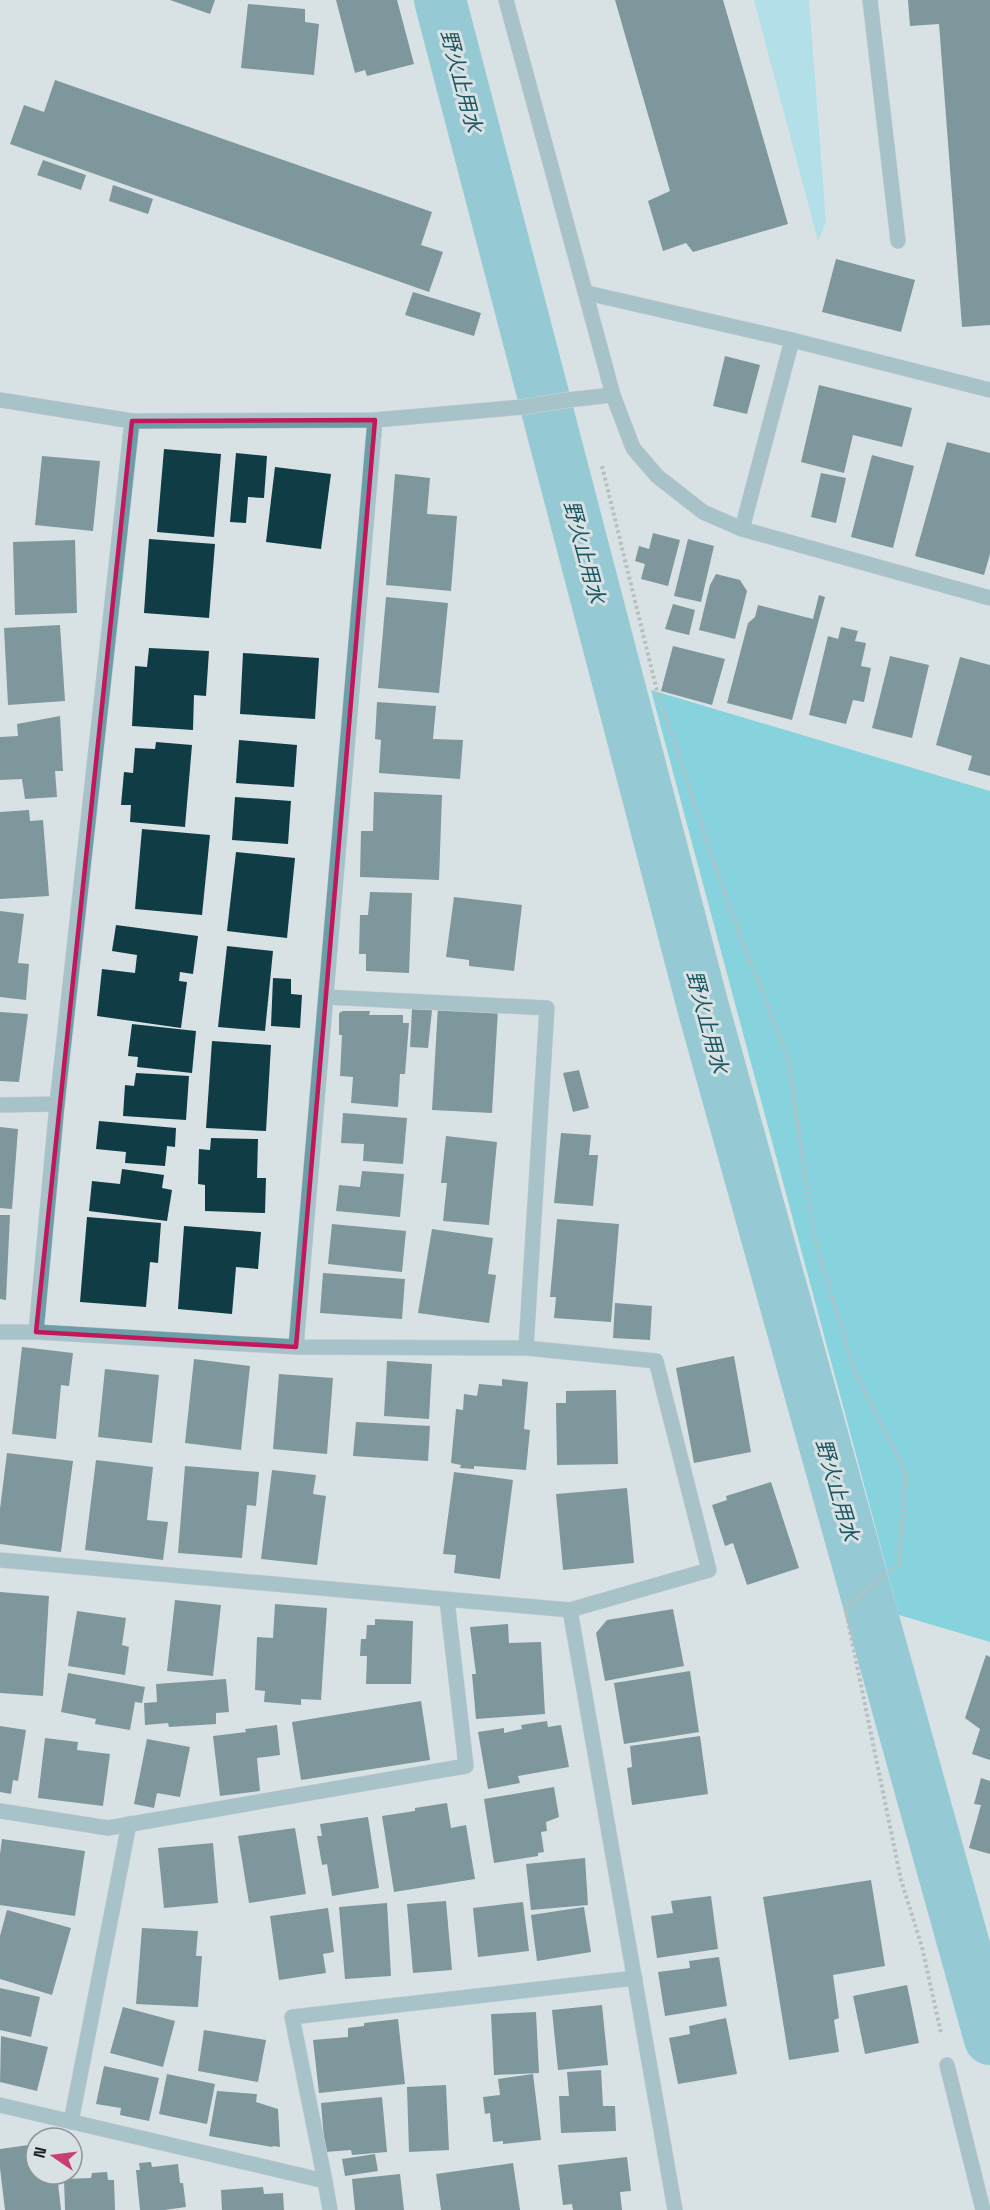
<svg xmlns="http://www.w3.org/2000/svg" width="990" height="2210" font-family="'Space Grotesk','Noto Sans JP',sans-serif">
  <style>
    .green { fill: #86deed }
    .forest { fill: #23c1d8 }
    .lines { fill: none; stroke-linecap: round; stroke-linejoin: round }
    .canal { stroke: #44aec0; stroke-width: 52 }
    .building { fill: #103d45 }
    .minor-casing { stroke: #b7bfc1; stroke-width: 16 }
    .path { stroke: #8f9698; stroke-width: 4; stroke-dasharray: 3 3; stroke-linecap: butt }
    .minor { stroke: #6c9ea8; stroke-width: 15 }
    .marked { fill: none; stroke: #c2185b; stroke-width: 4.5; stroke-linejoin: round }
    .labels { text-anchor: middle; stroke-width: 6; stroke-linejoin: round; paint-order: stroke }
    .water-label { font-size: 21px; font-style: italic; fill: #1c5761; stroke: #d8e1e3 }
  </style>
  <rect width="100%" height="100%" fill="#d8e1e3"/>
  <path class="green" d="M754 0H809L826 222 818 241Z"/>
  <path class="forest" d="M651 690 990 791V1642L899 1615Z"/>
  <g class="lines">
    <path class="canal" d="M440 0 703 1007 990 2039"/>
  </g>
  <g class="building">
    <path d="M170 0H215L210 14Z"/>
    <path d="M336 0H397L414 64 367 76 365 70 355 73Z"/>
    <path d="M615 0H723L788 224 693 252 686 243 663 251 648 201 670 191Z"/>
    <path d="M908 0H990V325L962 327 939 24 910 26Z"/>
    <path d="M248 4 305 9V22L319 24 314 75 241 68Z"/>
    <path d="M55 80 432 212 421 245 443 252 429 292 10 144 24 105 44 112Z"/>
    <path d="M43 160 86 175 81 190 37 175Z"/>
    <path d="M113 185 153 199 148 214 109 201Z"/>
    <path d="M836 259 915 280 901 332 822 312Z"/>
    <path d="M413 292 481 313 474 336 405 315Z"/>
    <path d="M725 356 760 365 747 414 713 406Z"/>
    <path d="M819 385 912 408 902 447 853 435 844 473 801 462Z"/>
    <path d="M947 442 990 453V554L984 575 915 556Z"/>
    <path d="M164 449 221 454 214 537 157 532Z"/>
    <path d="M236 453 267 456 264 498 248 497 246 523 230 522Z"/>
    <path d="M872 455 914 466 893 548 851 537Z"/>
    <path d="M42 456 100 461 93 531 35 525Z"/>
    <path d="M275 467 331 474 321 549 266 542Z"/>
    <path d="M821 473 846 478 836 523 811 517Z"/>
    <path d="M395 474 430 478 427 514 457 516 451 591 386 585Z"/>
    <path d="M653 533 680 540 668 586 641 579 645 564 635 561 639 546 649 549Z"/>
    <path d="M149 539 215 544 209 618 144 613Z"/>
    <path d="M688 539 714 546 701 602 674 596Z"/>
    <path d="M75 540 77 613 15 615 13 542Z"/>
    <path d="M716 574 740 580 747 591 735 639 699 630 710 585Z"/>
    <path d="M819 595 825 597 792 720 727 703 748 623 755 617 758 605 813 619Z"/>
    <path d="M386 597 448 603 439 693 378 688Z"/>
    <path d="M673 604 695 610 689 635 665 629Z"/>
    <path d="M60 625 65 701 8 705 4 628Z"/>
    <path d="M841 627 858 631 855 641 866 643 861 666 871 668 864 702 853 700 846 724 809 715 828 636 838 639Z"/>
    <path d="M673 646 725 659 712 705 661 691Z"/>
    <path d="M149 648 209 651 206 696 194 695 193 730 132 726 135 666 147 667Z"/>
    <path d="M243 653 319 658 315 719 240 714Z"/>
    <path d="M890 656 929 665 912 738 872 728Z"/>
    <path d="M960 657 990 665V776L968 770 972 756 936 745Z"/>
    <path d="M377 702 436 706 433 739 463 740 460 779 379 773 381 740 375 739Z"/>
    <path d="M60 716 63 771H55L57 797 25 799 22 779 0 780V737L18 736 17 724Z"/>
    <path d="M239 740 297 745 294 787 236 783Z"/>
    <path d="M156 742 192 745 185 827 130 822 131 805H121L124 772 133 773 135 748 155 749Z"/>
    <path d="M374 792 442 795 439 880 360 877 361 831H373Z"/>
    <path d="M235 797 291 801 288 844 232 840Z"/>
    <path d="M29 810 30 821 43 820 49 896 0 899V812Z"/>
    <path d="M142 829 210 835 202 915 135 909Z"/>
    <path d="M236 852 295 858 287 938 227 931Z"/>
    <path d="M370 892 412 893 409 973 366 971V954H359L360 915H368Z"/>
    <path d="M454 897 522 905 514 971 469 966V960L446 957Z"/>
    <path d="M0 911 24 914 18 963 29 964 26 1000 0 997Z"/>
    <path d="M116 925 198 936 193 974 180 972 179 981 187 982 181 1028 97 1016 102 969 135 973 137 955 112 951Z"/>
    <path d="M227 946 273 951 265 1031 218 1027Z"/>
    <path d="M273 978 291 979V994L302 995 300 1028 271 1026Z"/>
    <path d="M438 1006 498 1009 492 1113 432 1110Z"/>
    <path d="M412 1009 432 1010 428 1048 410 1047Z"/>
    <path d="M343 1011H370L369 1015H403V1023H409L405 1074H400L398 1107 351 1103 353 1077 340 1076 342 1035H339V1013Z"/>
    <path d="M0 1012 28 1014 19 1082 0 1081Z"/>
    <path d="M132 1024 196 1031 192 1073 137 1067 138 1057 128 1056Z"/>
    <path d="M212 1041 271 1045 266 1131 206 1128Z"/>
    <path d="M579 1070 589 1108 573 1112 563 1073Z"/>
    <path d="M136 1073 189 1076 186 1120 123 1116 125 1085 134 1086Z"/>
    <path d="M343 1113 407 1118 403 1164 363 1161 364 1144 341 1143Z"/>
    <path d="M99 1121 176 1128 175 1147 167 1146 165 1166 125 1163 126 1152 96 1149Z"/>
    <path d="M0 1127 18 1129 12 1209 0 1208Z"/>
    <path d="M561 1133 591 1135 589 1155H598L593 1206 554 1203Z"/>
    <path d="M446 1136 497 1142 489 1225 443 1221 447 1183H441Z"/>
    <path d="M211 1138 258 1139 257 1178H266L265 1213 205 1211V1185L198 1184 199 1149 210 1150Z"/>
    <path d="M122 1169 164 1175 162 1188 172 1190 167 1221 89 1211 92 1181 120 1184Z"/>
    <path d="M362 1171 404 1174 400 1217 336 1211 339 1185 360 1187Z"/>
    <path d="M0 1215H10L6 1300 0 1299Z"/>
    <path d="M87 1217 161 1223 158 1263 150 1262 146 1307 80 1302Z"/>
    <path d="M557 1219 619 1224 611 1322 554 1318 556 1297H550Z"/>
    <path d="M332 1224 406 1231 402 1272 328 1264Z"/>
    <path d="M184 1226 261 1232 258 1269 236 1267 232 1314 178 1309Z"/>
    <path d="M432 1229 493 1238 488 1274 496 1275 489 1323 418 1313Z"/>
    <path d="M323 1273 405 1279 402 1319 320 1313Z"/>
    <path d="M615 1303 652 1306 650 1340 613 1338Z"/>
    <path d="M22 1347 73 1353 69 1386 61 1385 56 1439 12 1434Z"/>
    <path d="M734 1356 751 1452 694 1463 676 1368Z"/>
    <path d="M194 1359 250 1366 241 1450 185 1443Z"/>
    <path d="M387 1361 432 1364 429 1419 384 1416Z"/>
    <path d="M105 1369 159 1375 152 1443 98 1437Z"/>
    <path d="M279 1374 333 1378 327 1454 273 1449Z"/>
    <path d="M502 1379 528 1382 524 1429 530 1430 526 1470 474 1466V1469L460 1468 461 1465 451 1463 456 1409 463 1410 464 1394 477 1396 479 1384 502 1386Z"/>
    <path d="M616 1390 618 1464 557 1465 556 1403H566V1391Z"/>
    <path d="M356 1422 430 1426 428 1461 353 1456Z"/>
    <path d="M7 1453 73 1461 61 1552 0 1544V1509Z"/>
    <path d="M96 1460 153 1467 147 1520 168 1522 163 1560 85 1550Z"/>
    <path d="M185 1466 259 1472 256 1506 247 1505 242 1558 178 1553Z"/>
    <path d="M272 1470 316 1475 313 1494 326 1496 317 1565 261 1559Z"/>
    <path d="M454 1472 513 1480 500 1579 454 1573 456 1555 443 1554Z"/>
    <path d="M771 1482 799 1568 747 1585 733 1543 725 1546 712 1505 727 1500 726 1496Z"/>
    <path d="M627 1488 634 1563 563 1570 556 1494Z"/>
    <path d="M0 1592 49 1596 43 1696 0 1693Z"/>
    <path d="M175 1600 221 1605 213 1676 167 1671Z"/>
    <path d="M275 1604 327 1608 321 1700 301 1699V1705L264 1702 265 1691 255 1690 257 1637 273 1638Z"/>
    <path d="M673 1609 684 1666 605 1681 596 1633 607 1620Z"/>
    <path d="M77 1611 126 1618 122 1645 129 1647 125 1675 68 1666Z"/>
    <path d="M375 1619 413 1621 411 1684H366L367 1656H360L361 1639H366L367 1625H375Z"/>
    <path d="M508 1624 509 1643 541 1642 545 1714 476 1719 472 1674H476L470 1627Z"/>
    <path d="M986 1655 990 1657V1760L972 1754 980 1729 965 1718Z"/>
    <path d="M690 1671 699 1732 624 1744 614 1683Z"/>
    <path d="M68 1673 145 1687 142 1703 135 1702 130 1730 95 1724 96 1719 61 1712Z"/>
    <path d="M226 1679 229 1712 216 1713V1724L169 1727 168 1723 145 1725 144 1703 157 1702 156 1684Z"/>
    <path d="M421 1701 430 1760 301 1780 292 1722Z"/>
    <path d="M547 1721 548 1727 561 1725 569 1767 518 1776 520 1783 488 1789 478 1732 504 1728V1733L522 1729 521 1725Z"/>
    <path d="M277 1725 280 1755 257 1758 260 1791 220 1796 213 1736 246 1732 245 1729Z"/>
    <path d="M0 1726 26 1730 18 1781 13 1780 11 1794 0 1792Z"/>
    <path d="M700 1736 708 1794 632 1805 627 1768 632 1767 630 1746Z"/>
    <path d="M45 1738 78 1742 77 1750 110 1754 103 1806 38 1798Z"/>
    <path d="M147 1739 190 1747 180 1797 157 1793 154 1808 134 1804Z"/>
    <path d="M981 1778 990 1781V1854L969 1848 981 1805 974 1804Z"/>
    <path d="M554 1787 559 1817 546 1822 547 1831 541 1832 544 1852 538 1853V1856L494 1863 484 1799Z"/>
    <path d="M447 1803 451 1828 466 1825 475 1879 394 1892 382 1816 415 1811V1808Z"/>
    <path d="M368 1817 379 1888 332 1896 327 1864 322 1865 317 1836H322L320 1824Z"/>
    <path d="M295 1828 306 1894 249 1903 238 1836Z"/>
    <path d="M2 1839 85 1851 75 1916 0 1905V1854Z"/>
    <path d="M213 1843 218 1903 164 1908 158 1848Z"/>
    <path d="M585 1858 588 1905 531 1910 526 1864Z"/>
    <path d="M871 1880 885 1966 833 1975 839 2018 834 2020 839 2052 789 2060 763 1897Z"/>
    <path d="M711 1896 718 1949 657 1958 651 1916 673 1913 671 1901Z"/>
    <path d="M446 1901 452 1970 413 1973 407 1904Z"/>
    <path d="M523 1902 529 1951 478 1957 473 1908Z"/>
    <path d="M387 1903 391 1976 345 1979 339 1907Z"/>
    <path d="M584 1907 591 1952 537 1961 531 1915Z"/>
    <path d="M328 1908 334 1952 323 1954 326 1973 279 1980 270 1916Z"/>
    <path d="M7 1910 71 1928 52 1995 0 1979V1936Z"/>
    <path d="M142 1928 198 1931 196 1956H202L198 2007 136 2004Z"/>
    <path d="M719 1957 727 2006 665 2016 658 1972 690 1968 689 1961Z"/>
    <path d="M907 1985 919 2043 865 2054 853 1996Z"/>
    <path d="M0 1988 40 1997 31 2037 0 2030Z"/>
    <path d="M602 2005 608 2065 558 2070 552 2010Z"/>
    <path d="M123 2007 175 2021 163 2067 110 2053Z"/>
    <path d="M536 2012 539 2073 494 2075 491 2014Z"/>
    <path d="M726 2018 737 2074 678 2084 669 2038 690 2034 689 2026Z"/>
    <path d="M398 2019 405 2084 319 2093 313 2040 348 2037V2028L364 2026V2023Z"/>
    <path d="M204 2030 266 2040 258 2082 198 2071Z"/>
    <path d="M1 2036 48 2047 37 2091 0 2082Z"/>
    <path d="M104 2066 159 2078 149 2121 120 2115 121 2108 96 2104Z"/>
    <path d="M601 2070 603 2106H615L616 2131 561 2133 559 2096H569L567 2072Z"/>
    <path d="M167 2074 215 2084 207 2124 159 2114Z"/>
    <path d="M533 2074 541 2140 503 2144V2141L493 2142 490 2113 485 2114 483 2097 500 2095 498 2079Z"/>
    <path d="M446 2085 449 2150 409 2152 407 2087Z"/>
    <path d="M217 2091 257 2094 256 2102 278 2109 280 2147 273 2146 272 2147 209 2136Z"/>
    <path d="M382 2097 387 2152 352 2155 351 2150 325 2152 321 2103Z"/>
    <path d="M36 2144V2174H57L61 2210H5L0 2168V2149Z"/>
    <path d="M375 2154 378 2171 345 2176 342 2159Z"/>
    <path d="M627 2157 631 2191 620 2192 622 2210H573L572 2204 563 2205 558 2165Z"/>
    <path d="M151 2162 152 2167 178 2164 180 2183H183L186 2207 164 2210H140L136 2170H140L139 2163Z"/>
    <path d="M513 2163 520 2210H441L436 2174Z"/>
    <path d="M107 2172 108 2180H114L115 2210H65L64 2179 91 2178 92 2173Z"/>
    <path d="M400 2174 404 2210H355L352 2179Z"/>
    <path d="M263 2187 264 2194 283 2193 284 2210H222L221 2190Z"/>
  </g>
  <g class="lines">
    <defs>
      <g id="minor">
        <path d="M506 0 613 395 633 448 657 476 703 512 742 529 990 598"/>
        <path d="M870 0 898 241"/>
        <path d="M587 293 792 340 990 390"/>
        <path d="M0 400 132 421 375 420 523 407 567 400 613 395"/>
        <path d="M742 529 792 340"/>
        <path d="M326 997 547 1008 526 1348"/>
        <path d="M0 1105 57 1104"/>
        <path d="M0 1332H36L296 1347 526 1348 656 1361 709 1570 570 1610 675 2210"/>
        <path d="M36 1332 57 1104 132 421"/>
        <path d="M296 1347 375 420"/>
        <path d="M0 1560 570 1610"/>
        <path d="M0 1811 108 1828 466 1766 447 1600"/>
        <path d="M947 2065 983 2210"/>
        <path d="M0 2105 325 2181 330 2210"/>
        <path d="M71 2122 129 1824"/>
        <path d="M325 2181 292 2017 635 1978"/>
      </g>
    </defs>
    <use href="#minor" class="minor-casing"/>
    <path class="path" d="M602 466 657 691 726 898 788 1059 815 1241 855 1372 906 1472 899 1564 845 1607 901 1880 922 1947 941 2033"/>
    <use href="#minor" class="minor"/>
  </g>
  <path d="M0 0H990V2210H0ZM375 420 296 1347 36 1332 132 421Z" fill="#d8e1e3" fill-opacity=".55" fill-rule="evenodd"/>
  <path class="marked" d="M375 420 296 1347 36 1332 132 421Z"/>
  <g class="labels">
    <g class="water-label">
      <text transform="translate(461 81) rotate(75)" y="7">野火止用水</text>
      <text transform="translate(584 552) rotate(75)" y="7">野火止用水</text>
      <text transform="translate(707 1022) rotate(75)" y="7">野火止用水</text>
      <text transform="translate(837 1490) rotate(74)" y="7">野火止用水</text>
    </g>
  </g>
  <g transform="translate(54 2156) rotate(284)"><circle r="28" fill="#d8e1e3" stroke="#8e9597" stroke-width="1.5"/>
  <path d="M0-4.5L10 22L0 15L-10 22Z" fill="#c93f75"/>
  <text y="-9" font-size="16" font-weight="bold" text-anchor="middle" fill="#202324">N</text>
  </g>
</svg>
